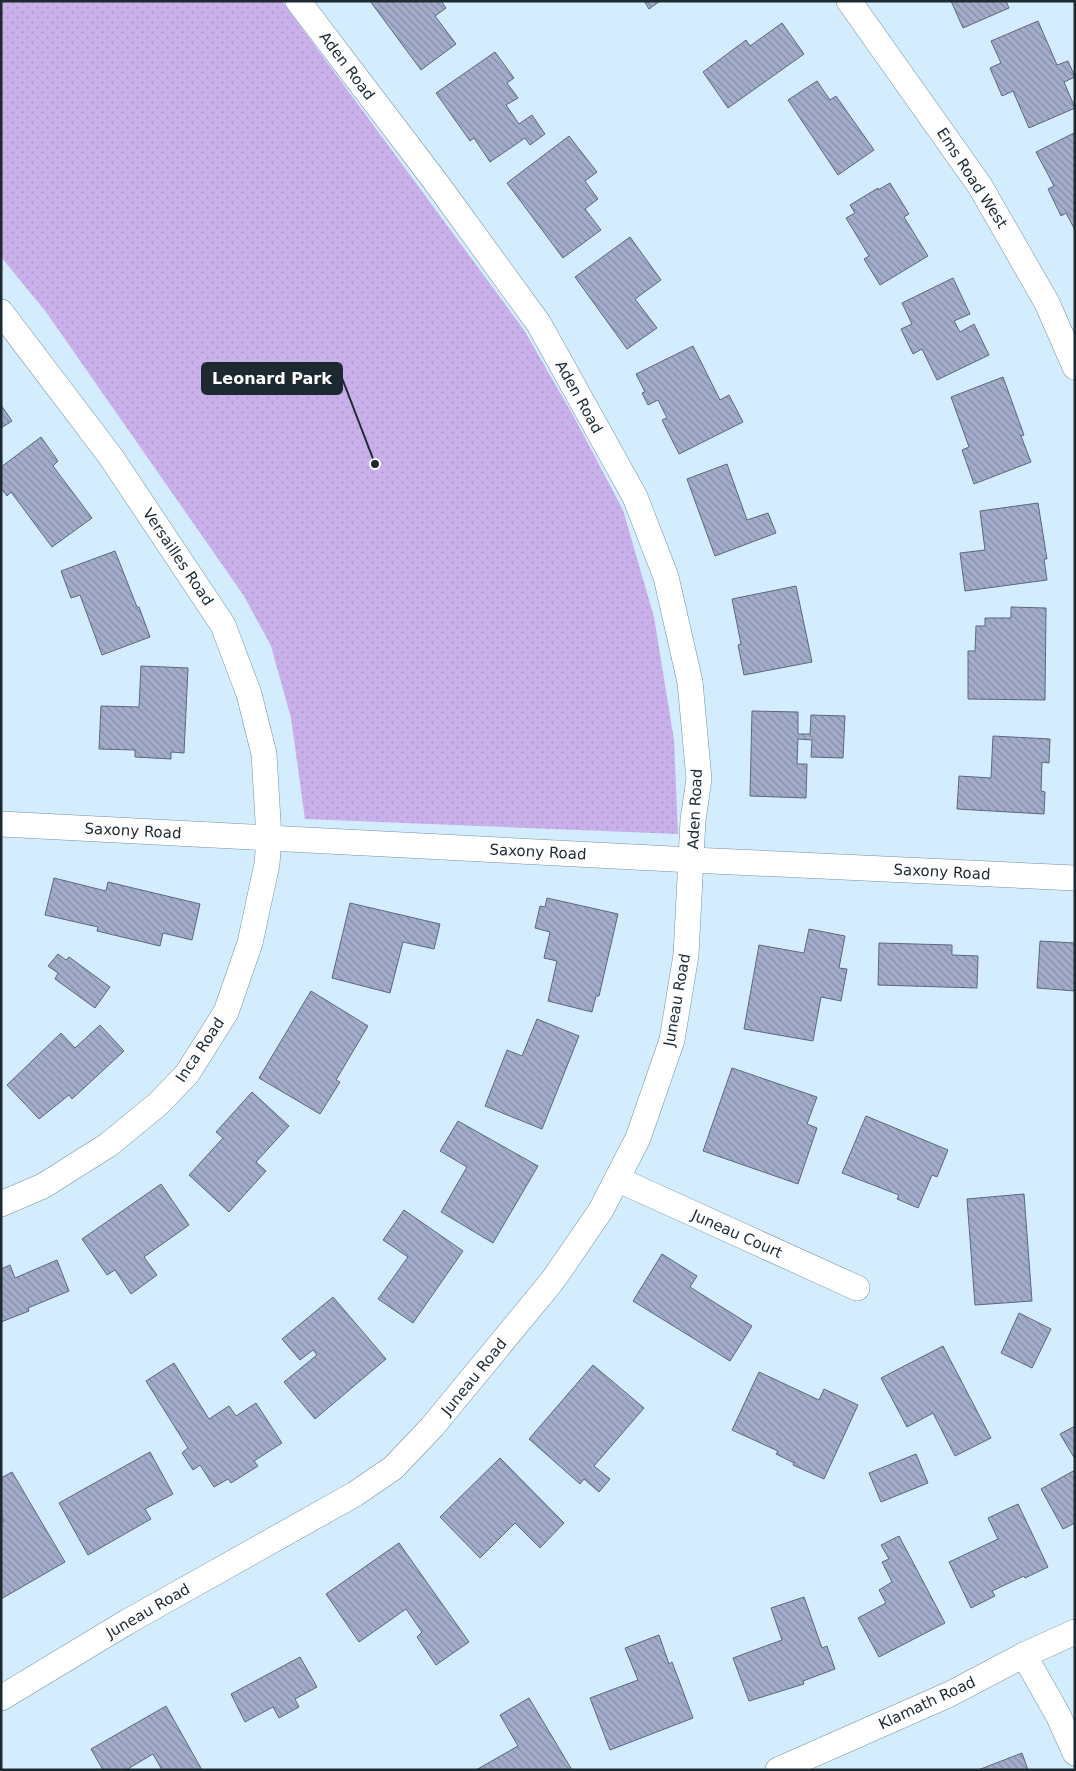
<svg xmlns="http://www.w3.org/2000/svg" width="1076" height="1771" font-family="'DejaVu Sans',sans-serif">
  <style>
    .park { fill: url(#park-dots) }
    .building { fill: url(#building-back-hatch); stroke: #5d6681 }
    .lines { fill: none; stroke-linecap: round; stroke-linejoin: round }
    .street-casing { stroke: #7490a4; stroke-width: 26 }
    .street { stroke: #fff; stroke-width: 25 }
    .labels { text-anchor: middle; stroke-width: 4.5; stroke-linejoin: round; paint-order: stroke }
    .street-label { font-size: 15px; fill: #1d2931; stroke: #fff }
    .leader { fill: none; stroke: #1d2931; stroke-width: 2 }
    .callout-dot { fill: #1d2931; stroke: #fff; stroke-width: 2 }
    .callout { fill: #1d2931; stroke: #1d2931; stroke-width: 2 }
    .callout-label { font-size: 16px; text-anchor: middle; font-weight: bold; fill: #fff }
  </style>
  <defs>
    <pattern id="park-dots" width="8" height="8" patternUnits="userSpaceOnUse" patternTransform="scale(1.25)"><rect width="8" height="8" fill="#c9b0eb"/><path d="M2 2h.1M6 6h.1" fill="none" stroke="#ac97ca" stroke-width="1.8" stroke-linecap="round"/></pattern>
    <pattern id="building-back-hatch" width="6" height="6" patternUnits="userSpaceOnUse" patternTransform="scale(1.25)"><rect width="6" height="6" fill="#a3acca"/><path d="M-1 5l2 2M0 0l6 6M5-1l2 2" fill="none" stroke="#848ca5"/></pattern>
  </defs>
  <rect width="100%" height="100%" fill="#d4edfe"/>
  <path class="park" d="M1 1H282L524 330 574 417 623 510 654 617 674 740 678 834 305 819 291 718 271 646 244 596 46 312 1 257Z"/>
  <g class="building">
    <path d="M370 1H441L446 8 435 16 456 44 421 70Z"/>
    <path d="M644 1H660L649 9Z"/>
    <path d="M951 1H1006L1009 8 963 28Z"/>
    <path d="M1038 21 1057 65 1068 61 1075 77 1064 82 1075 108 1029 128 1013 91 1002 96 990 68 1001 63 991 41Z"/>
    <path d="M782 23 804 54 728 108 703 72 746 40 750 46Z"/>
    <path d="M495 52 514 78 507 83 518 98 506 105 519 124 532 115 545 134 530 145 525 138 490 162 474 138 470 141 436 93Z"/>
    <path d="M817 81 830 100 836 96 874 150 838 175 788 100Z"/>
    <path d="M1074 133 1075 134V230L1066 213 1061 216 1048 189 1054 186 1036 152Z"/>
    <path d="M569 136 597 172 585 181 598 199 585 209 601 230 563 258 507 183Z"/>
    <path d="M890 183 909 214 904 217 928 256 880 285 864 259 869 256 846 218 855 213 850 205 878 188V190Z"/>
    <path d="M630 237 661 280 635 299 657 328 627 349 575 277Z"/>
    <path d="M953 278 970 314 954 321 960 332 974 324 989 355 937 380 922 349 913 354 901 329 912 324 902 303Z"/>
    <path d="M693 346 720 400 729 395 743 422 679 454 662 420 667 418 658 400 648 405 642 393 645 392 636 374Z"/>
    <path d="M1003 377 1024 435 1021 436 1031 462 974 484 962 450 969 447 951 397Z"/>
    <path d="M1 405 12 421 1 428Z"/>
    <path d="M41 437 58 461 53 466 92 518 52 547 11 492 7 496 1 488V467Z"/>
    <path d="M727 464 747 520 768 513 776 533 715 556 687 479Z"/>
    <path d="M1038 503 1047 559H1044L1047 580 965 591 960 553 985 550 980 511Z"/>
    <path d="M115 551 137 607H139L150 637 102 655 80 595 71 598 61 571Z"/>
    <path d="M796 586 812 662 744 675 738 645 741 644 732 599Z"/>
    <path d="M1011 607 1046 608 1045 700 968 699V651H975L976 626H985V618H1011Z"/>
    <path d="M141 666 188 668 184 753 171 752V759L135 757V750L99 749 101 706 139 707Z"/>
    <path d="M752 711 798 712V734H810L811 715 845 716 843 758 811 757 812 740 798 739 797 764H807L806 798 750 796Z"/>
    <path d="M993 736 1050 739 1049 763 1042 762 1041 791 1045 792 1044 814 957 809 959 776 991 778Z"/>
    <path d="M54 878 106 891 108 882 200 904 192 940 163 933 160 946 97 931 98 927 45 915Z"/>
    <path d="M547 898 618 914 599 996H596L592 1012 548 1001 557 961 544 958 550 932 535 928 540 906 545 907Z"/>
    <path d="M350 903 440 924 434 949 403 942 390 993 332 978Z"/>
    <path d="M809 929 845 936 839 968 847 969 841 1001 821 997 813 1041 744 1029 759 945 804 953Z"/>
    <path d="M1040 941 1075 943V991L1037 988Z"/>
    <path d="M879 943 952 945V955L978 956 977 988 878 985Z"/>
    <path d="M58 954 66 960 69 957 110 987 95 1008 55 979 58 973 48 966Z"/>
    <path d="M311 991 368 1026 336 1080 340 1082 320 1114 259 1078Z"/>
    <path d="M537 1019 579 1036 542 1129 485 1106 507 1050 522 1056Z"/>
    <path d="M100 1025 124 1051 72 1099 69 1095 39 1119 7 1085 61 1033 75 1048Z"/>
    <path d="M732 1068 817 1097 807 1124 817 1128 798 1184 703 1151Z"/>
    <path d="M252 1092 289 1126 256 1162 266 1171 229 1212 189 1175 223 1138 216 1132Z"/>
    <path d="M866 1116 948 1150 937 1177 932 1175 918 1208 897 1199 899 1195 842 1173Z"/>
    <path d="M458 1121 538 1166 493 1243 441 1212 467 1167 440 1151Z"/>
    <path d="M161 1184 189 1225 144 1257 157 1275 131 1294 115 1270 107 1275 82 1239Z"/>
    <path d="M1024 1194 1032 1301 975 1305 967 1199Z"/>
    <path d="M404 1210 463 1251 413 1323 378 1299 408 1257 383 1240Z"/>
    <path d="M662 1254 697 1276 690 1287 752 1326 730 1361 633 1301Z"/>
    <path d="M57 1260 69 1291 28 1308 29 1311 1 1322V1269L10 1265 15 1278Z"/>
    <path d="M333 1297 386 1359 315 1419 284 1382 317 1355 313 1350 300 1360 282 1339Z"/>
    <path d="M1019 1313 1051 1329 1032 1368 1001 1353Z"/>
    <path d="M943 1346 991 1438 955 1456 933 1413 907 1427 881 1378Z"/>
    <path d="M174 1363 209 1419 229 1406 236 1416 256 1403 282 1443 254 1461 258 1466 231 1483 228 1479 214 1487 200 1465 193 1470 182 1453 188 1448 146 1381Z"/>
    <path d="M593 1365 644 1408 594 1466 610 1479 599 1492 584 1479 580 1484 529 1439Z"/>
    <path d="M759 1372 819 1400 824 1389 858 1405 824 1479 793 1465 794 1463 776 1454 778 1451 732 1430Z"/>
    <path d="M1075 1426V1459L1060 1434Z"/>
    <path d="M150 1452 173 1494 145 1509 151 1519 88 1555 59 1503Z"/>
    <path d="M916 1454 928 1483 881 1502 869 1473Z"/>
    <path d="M500 1458 564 1523 540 1548 515 1523 480 1558 440 1517Z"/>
    <path d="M1075 1470V1523L1063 1529 1041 1489Z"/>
    <path d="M12 1472 65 1562 1 1599V1523L4 1521 1 1516V1478Z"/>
    <path d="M1018 1504 1048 1567 1025 1578 1024 1576 992 1591 995 1596 971 1608 949 1562 998 1539 988 1518Z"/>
    <path d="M899 1536 945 1623 879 1657 858 1618 886 1603 879 1590 892 1582 882 1562 889 1559 881 1545Z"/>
    <path d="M399 1543 469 1642 436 1665 417 1637 422 1632 406 1609 359 1642 326 1594Z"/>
    <path d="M804 1597 822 1648 827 1646 835 1669 803 1681 804 1684 749 1701 733 1658 782 1640 771 1608Z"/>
    <path d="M659 1635 669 1664 672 1662 693 1718 610 1750 590 1698 638 1680 625 1648Z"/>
    <path d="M300 1657 317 1687 295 1699 299 1707 279 1718 273 1707 245 1722 231 1694Z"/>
    <path d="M529 1698 572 1770H476L518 1746 500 1715Z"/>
    <path d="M166 1706 202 1770H162L153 1754 126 1770H103L91 1749Z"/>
    <path d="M1022 1753 1028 1770H978Z"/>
  </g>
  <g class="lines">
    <defs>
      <g id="street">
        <path d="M849 1 980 186 1047 303 1075 367"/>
        <path d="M1 312 111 457 223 625 249 694 264 754 269 838 267 864 250 943 226 1012 187 1074 158 1104 108 1145 43 1186 1 1204"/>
        <path d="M1 824 692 860 1075 878"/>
        <path d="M617 1179 857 1288"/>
        <path d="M1024 1655 1058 1715 1075 1753"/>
        <path d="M1 1698 127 1622 355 1494 393 1468 432 1427 553 1280 601 1210 638 1138 672 1040 686 955 693 820 699 779 690 682 666 577 635 497 539 324 435 181 298 1"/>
        <path d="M778 1770 950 1694 1024 1655 1075 1632"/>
      </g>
    </defs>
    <use href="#street" class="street-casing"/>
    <use href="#street" class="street"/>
  </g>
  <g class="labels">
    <g class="street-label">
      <text transform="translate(347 66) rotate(53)" y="5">Aden Road</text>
      <text transform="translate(972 178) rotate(57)" y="5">Ems Road West</text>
      <text transform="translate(579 397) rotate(61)" y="5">Aden Road</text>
      <text transform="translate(178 557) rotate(56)" y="5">Versailles Road</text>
      <text transform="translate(695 809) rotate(-87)" y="5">Aden Road</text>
      <text transform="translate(133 831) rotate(3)" y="5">Saxony Road</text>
      <text transform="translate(538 852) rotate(3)" y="5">Saxony Road</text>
      <text transform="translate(942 872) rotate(3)" y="5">Saxony Road</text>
      <text transform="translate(677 1000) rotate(-80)" y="5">Juneau Road</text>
      <text transform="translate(200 1050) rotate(-56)" y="5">Inca Road</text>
      <text transform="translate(737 1234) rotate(24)" y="5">Juneau Court</text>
      <text transform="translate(474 1377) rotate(-51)" y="5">Juneau Road</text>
      <text transform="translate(148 1611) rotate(-30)" y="5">Juneau Road</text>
      <text transform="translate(927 1703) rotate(-25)" y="5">Klamath Road</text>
    </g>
  </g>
  <path class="leader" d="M375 464L342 378"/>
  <circle class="callout-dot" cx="375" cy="464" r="5"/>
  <rect class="callout" x="202" y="363" width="140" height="31" rx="5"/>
  <g class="callout-label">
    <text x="272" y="384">Leonard Park</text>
  </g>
  <rect width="1076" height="1771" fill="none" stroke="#1d2931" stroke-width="5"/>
</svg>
